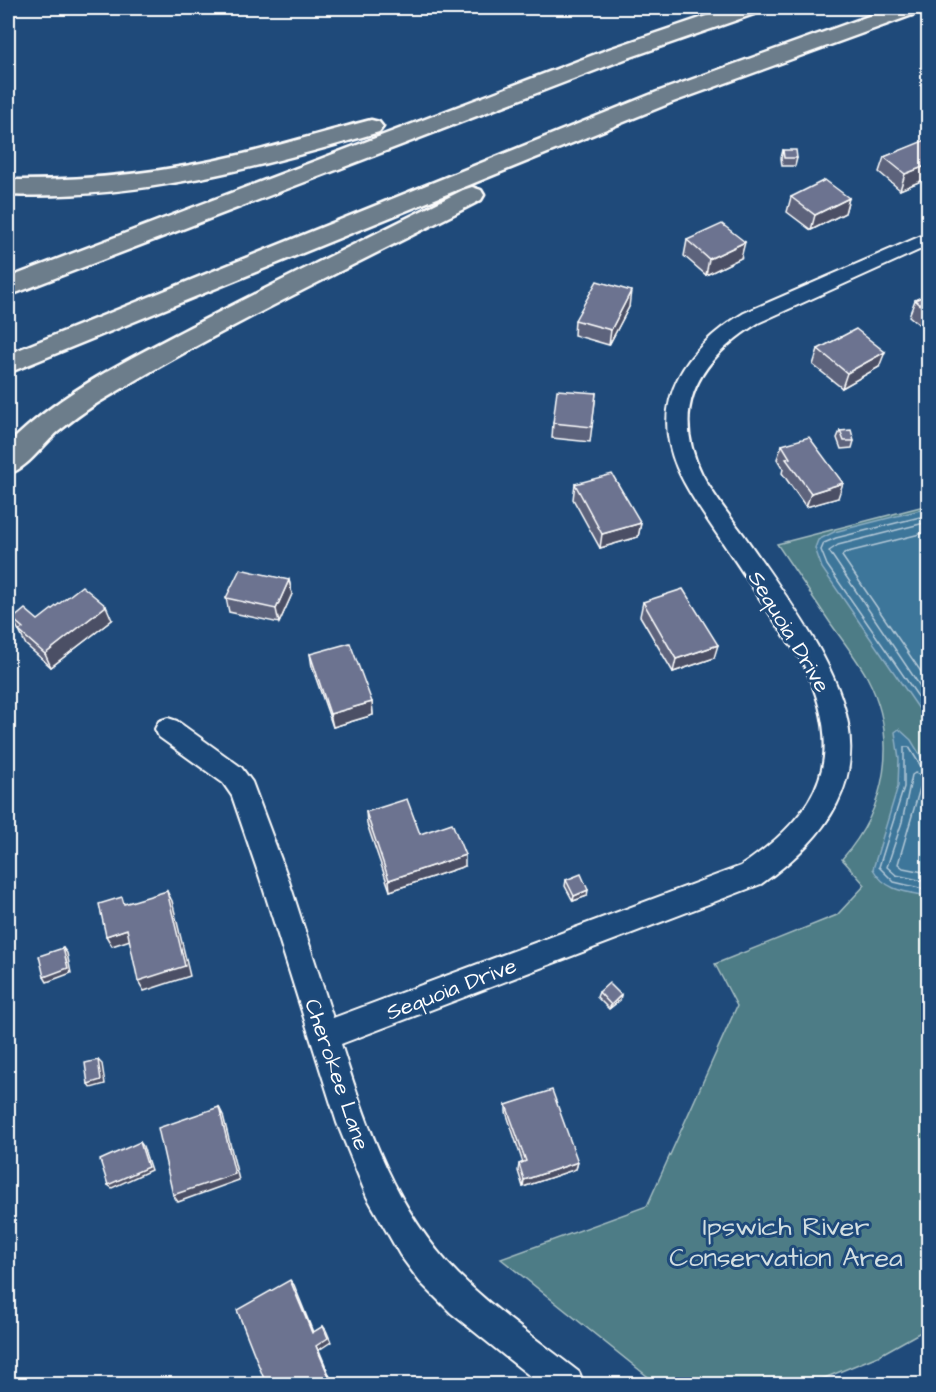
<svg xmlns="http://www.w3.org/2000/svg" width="936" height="1392" font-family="'Architects Daughter',sans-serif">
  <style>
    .green { fill: #4d7c86; stroke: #a6bec2; stroke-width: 1.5 }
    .water { fill: #3e769a; stroke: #8badc2; stroke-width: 1.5 }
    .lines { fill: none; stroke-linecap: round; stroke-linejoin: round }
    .shore { stroke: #b2c8d7; stroke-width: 1.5 }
    .minor-casing { stroke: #fff; stroke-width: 4 }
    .motorway-casing { stroke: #fff; stroke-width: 5 }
    .minor { fill: #1f4a7a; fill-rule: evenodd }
    .motorway { fill: #6c7d8b; fill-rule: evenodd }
    .wall { fill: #5d637c; stroke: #fff; stroke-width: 1.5 }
    .shaded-wall { fill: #4c5065; stroke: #fff; stroke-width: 1.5 }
    .building { fill: #6c7390; stroke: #fff; stroke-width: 1.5 }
    .labels { text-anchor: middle; stroke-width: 6; stroke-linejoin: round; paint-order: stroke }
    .street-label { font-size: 22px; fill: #fff; stroke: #1f4a7a }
    .near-park-label { font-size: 27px; fill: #d2dee1; stroke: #1f4a7a }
  </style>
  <rect width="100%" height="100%" fill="#1f4a7a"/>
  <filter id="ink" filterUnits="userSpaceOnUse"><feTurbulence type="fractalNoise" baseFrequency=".0167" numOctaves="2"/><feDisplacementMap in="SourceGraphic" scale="12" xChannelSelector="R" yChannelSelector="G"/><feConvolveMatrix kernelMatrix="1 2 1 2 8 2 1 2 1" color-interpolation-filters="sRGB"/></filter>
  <g filter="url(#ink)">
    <path class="green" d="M928 505V1328L878 1356 810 1384H657L501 1259 647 1206 737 1006 715 964 837 915 865 885 842 859C887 808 899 738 867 677 857 659 843 641 831 624 813 597 795 571 777 544Z"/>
    <g class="water">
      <path d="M928 508V722L822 568 815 548 818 540 834 532Z"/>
      <path d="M899 729 911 740 928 768V896C906 892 885 891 873 869L898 786 899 759 895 732Z"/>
    </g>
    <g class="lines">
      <g class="shore">
        <path d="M928 515 836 538 824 543 821 550 827 565 928 711"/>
        <path d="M928 522 838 545 829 551 928 698"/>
        <path d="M928 532 844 553 842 556 928 682"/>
        <path d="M928 770 922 768 909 747H904V787L879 867 894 882 928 890"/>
        <path d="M928 778 915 773 912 775 902 822 887 867 896 875 928 882"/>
        <path d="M928 787 920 788 898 864 903 868 928 873"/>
      </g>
      <defs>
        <path id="minor" d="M928 233V246L758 323C700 359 669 407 702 474 713 495 729 515 743 534 829 659 925 769 761 884L341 1044C367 1127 396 1211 458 1274 495 1311 538 1340 579 1372L584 1384H540L451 1313 420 1282 400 1255 367 1197 337 1123 260 878 232 796 223 783 159 737 155 729 159 721 168 718 177 721 241 767 252 782 288 878 333 1018 741 866C823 810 847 756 803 663 777 626 753 587 727 549 710 523 690 497 677 468 648 400 687 347 744 313Z"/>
        <g id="motorway">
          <path d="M730 8H760L757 13 625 59 8 296V278L609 49Z"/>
          <path d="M891 8H921L918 13 673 102 8 373V354L657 92Z"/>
          <path d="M371 120 379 122 383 127 379 132C258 168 135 200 8 195V180C86 181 163 173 239 155 283 145 327 131 371 120Z"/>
          <path d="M472 187 481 190 484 195 481 200C357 264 230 323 111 395 93 405 75 418 59 431 43 444 27 469 8 474V445C60 392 129 359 194 325 283 279 374 235 463 190Z"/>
        </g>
      </defs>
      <use href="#minor" class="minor-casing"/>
      <use href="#motorway" class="motorway-casing"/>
      <use href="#minor" class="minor"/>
      <use href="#motorway" class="motorway"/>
    </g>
    <g class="wall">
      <path d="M928 140V178L900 190 879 172 884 157Z"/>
      <path d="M783 150 797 158 795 166H782L781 158Z"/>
      <path d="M791 197 849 198 845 213 811 230 787 212Z"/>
      <path d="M687 240 741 258 706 275 684 256Z"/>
      <path d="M928 294V332L909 316 915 300Z"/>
      <path d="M629 307 609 345 574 335 575 320Z"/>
      <path d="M818 349 879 367 842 388 813 365Z"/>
      <path d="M596 393 590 442 552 438 553 423Z"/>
      <path d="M840 431 854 441 852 448 841 449 837 438Z"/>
      <path d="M782 445 838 498 806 507 782 473 783 469 777 459Z"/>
      <path d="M575 484 641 523 638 537 600 548 573 499Z"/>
      <path d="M289 580 292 594 279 623 229 612 226 598Z"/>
      <path d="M643 602 714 658 673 672 640 616Z"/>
      <path d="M13 619 38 620H112L51 667 26 645Z"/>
      <path d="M310 654 372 702 373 715 333 727 312 667Z"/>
      <path d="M366 812 420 834 465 866 390 891 367 824Z"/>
      <path d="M566 880 587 896 573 901 565 886Z"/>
      <path d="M599 992 620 1000 609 1009 597 997Z"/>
      <path d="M506 1105 578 1162 576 1169 523 1187 518 1171 519 1164 523 1163 506 1112Z"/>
    </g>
    <g class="shaded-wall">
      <path d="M928 165V178L900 190 905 174Z"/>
      <path d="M849 198 845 213 811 230 815 215Z"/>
      <path d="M745 242 741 258 706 275 709 259Z"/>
      <path d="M631 291 629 307 609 345 611 330Z"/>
      <path d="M885 352 879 367 842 388 847 373Z"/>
      <path d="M843 483 838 498 806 507 811 493Z"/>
      <path d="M641 523 638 537 600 548 602 534Z"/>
      <path d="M289 580 292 594 279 623 276 609Z"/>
      <path d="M106 606 112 620 51 667 45 654Z"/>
      <path d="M718 645 714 658 673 672 676 659Z"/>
      <path d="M372 702 373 715 333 727 330 714Z"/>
      <path d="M465 855V866L390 891 389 880Z"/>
      <path d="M588 890 587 896 573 901 574 896Z"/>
      <path d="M167 891 172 901 190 976 144 991 138 981Z"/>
      <path d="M127 929 133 939 112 946 106 936Z"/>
      <path d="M63 948 67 953 71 973 47 982 44 977Z"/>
      <path d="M621 995 620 1000 609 1009 611 1005Z"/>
      <path d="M98 1060 102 1064 105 1084 91 1088 88 1084Z"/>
      <path d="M219 1107 223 1115 239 1180 178 1202 173 1195Z"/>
      <path d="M140 1142 143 1146 151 1170 112 1188 108 1185Z"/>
      <path d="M578 1162 576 1169 523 1187 524 1180Z"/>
      <path d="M290 1280 294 1285 315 1337 312 1333Z"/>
      <path d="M323 1326 326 1330 331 1342 319 1350 333 1384H332L316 1346Z"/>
    </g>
    <g class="building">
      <path d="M928 139V165L905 174 884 157Z"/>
      <path d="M783 150H796L797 158H784Z"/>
      <path d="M825 180 849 198 815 215 791 197Z"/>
      <path d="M722 224 745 242 709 259 687 240Z"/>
      <path d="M597 281 631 291 611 330 575 320Z"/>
      <path d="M928 294V312L915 300Z"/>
      <path d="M856 329 885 352 847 373 818 349Z"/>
      <path d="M557 390 596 393 592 427 553 423Z"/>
      <path d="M851 430 854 441H844L840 431Z"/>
      <path d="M809 437 843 483 811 493 786 459 790 458 782 445Z"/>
      <path d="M612 474 641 523 602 534 575 484Z"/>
      <path d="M240 569 289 580 276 609 226 598Z"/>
      <path d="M82 586 106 606 45 654 19 631 23 628 13 619 25 609 38 620Z"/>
      <path d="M683 589 718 645 676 659 643 602Z"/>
      <path d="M350 643 372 702 330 714 310 654Z"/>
      <path d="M407 799 420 834 452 823 465 855 389 880 366 812Z"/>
      <path d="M581 874 588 890 574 896 566 880Z"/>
      <path d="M167 891 185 966 138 981 127 929 106 936 99 904 122 897 124 904Z"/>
      <path d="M63 948 68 968 44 977 39 956Z"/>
      <path d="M609 983 621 995 611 1005 599 992Z"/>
      <path d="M98 1060 101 1080 88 1084 85 1063Z"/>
      <path d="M552 1090 578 1162 524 1180 519 1164 526 1161 506 1105Z"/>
      <path d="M219 1107 235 1174 173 1195 158 1128Z"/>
      <path d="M140 1142 148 1167 108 1185 100 1160Z"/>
      <path d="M290 1280 312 1333 323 1326 328 1338 316 1346 332 1384H266L237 1310Z"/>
    </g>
  </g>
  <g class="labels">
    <g class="street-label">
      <text transform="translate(790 631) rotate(59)" y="8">Sequoia Drive</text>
      <text transform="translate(451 988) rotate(-21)" y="8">Sequoia Drive</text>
      <text transform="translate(338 1074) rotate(71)" y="8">Cherokee Lane</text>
    </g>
    <g class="near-park-label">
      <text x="786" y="1235">Ipswich River<tspan x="786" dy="31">Conservation Area</tspan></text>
    </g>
  </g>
  <rect width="936" height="1392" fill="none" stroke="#1f4a7a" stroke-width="30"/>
  <rect x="15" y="15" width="906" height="1362" fill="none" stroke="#fff" stroke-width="2" filter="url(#ink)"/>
</svg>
